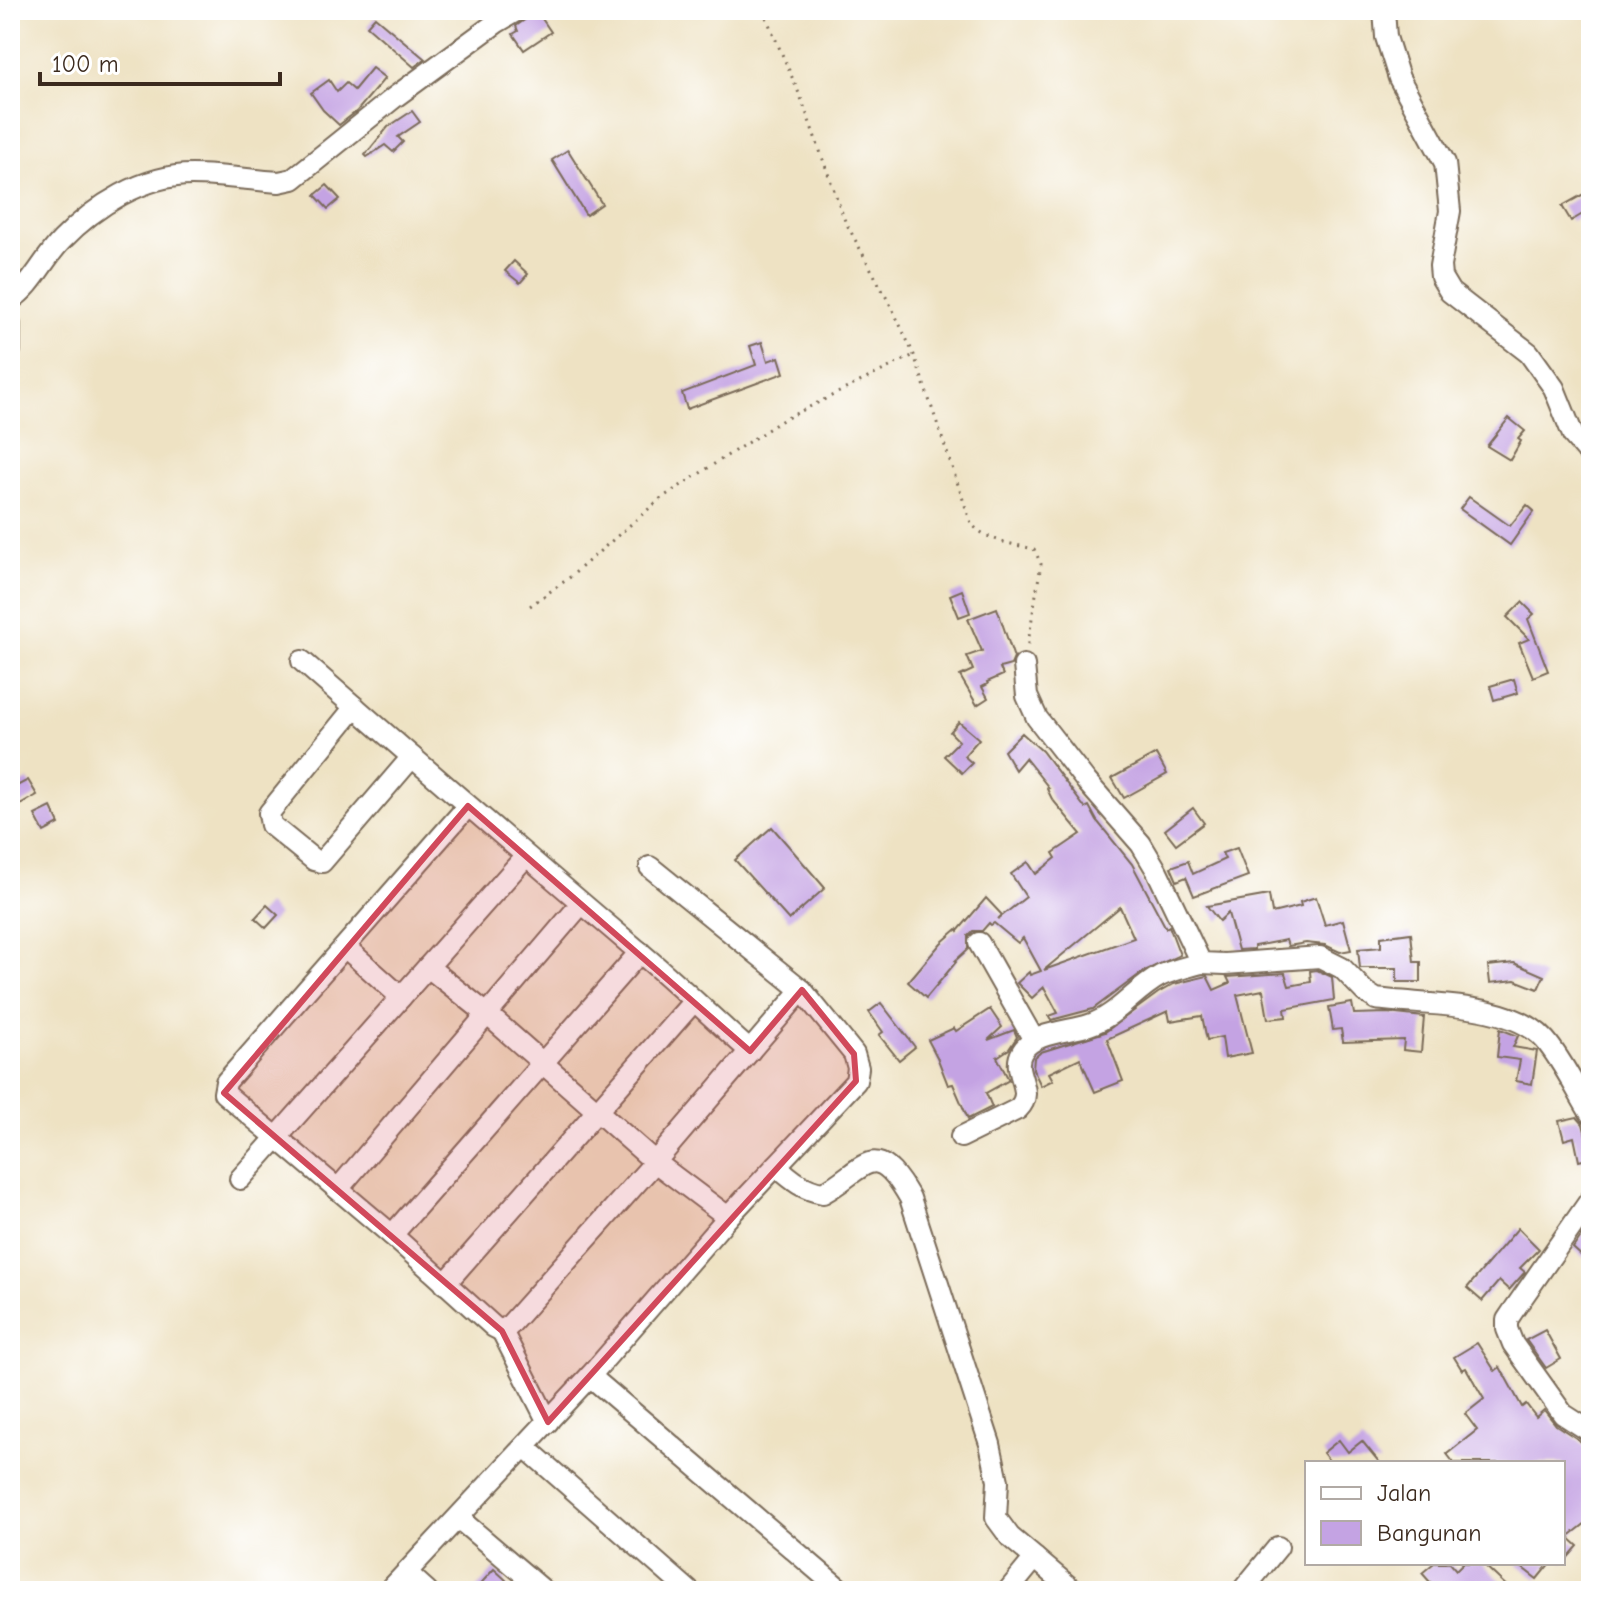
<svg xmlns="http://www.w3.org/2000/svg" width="1601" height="1601" font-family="'Comic Neue',sans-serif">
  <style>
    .building { fill: #c4a3e3; fill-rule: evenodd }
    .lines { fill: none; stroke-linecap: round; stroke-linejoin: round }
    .minor-casing { stroke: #7a6a58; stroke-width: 24 }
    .path { stroke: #7a6a58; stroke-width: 3; stroke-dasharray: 2 6; stroke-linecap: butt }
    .minor { stroke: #fff; stroke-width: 20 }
    .marked { fill: #d1495b; fill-opacity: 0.2; stroke: #d1495b; stroke-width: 6; stroke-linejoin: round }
  </style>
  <rect width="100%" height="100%" fill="#fff"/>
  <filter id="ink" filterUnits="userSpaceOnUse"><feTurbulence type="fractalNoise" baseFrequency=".0125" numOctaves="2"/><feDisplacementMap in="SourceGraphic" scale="16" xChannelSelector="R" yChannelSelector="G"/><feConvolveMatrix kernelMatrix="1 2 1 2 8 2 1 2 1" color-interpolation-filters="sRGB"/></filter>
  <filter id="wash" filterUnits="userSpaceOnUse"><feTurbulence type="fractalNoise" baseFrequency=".006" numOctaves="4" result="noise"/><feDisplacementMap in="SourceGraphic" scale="32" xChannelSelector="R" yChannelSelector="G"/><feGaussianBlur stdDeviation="1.8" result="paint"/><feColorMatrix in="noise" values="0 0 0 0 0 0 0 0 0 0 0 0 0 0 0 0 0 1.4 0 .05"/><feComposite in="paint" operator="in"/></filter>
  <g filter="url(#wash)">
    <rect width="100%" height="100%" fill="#eee2c3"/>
    <g id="blocks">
      <g class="building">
        <path d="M531 10H536L551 32 524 50 513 34 518 31 516 26 529 17Z"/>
        <path d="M375 17 425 59 414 67 367 26Z"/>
        <path d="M372 68 385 78 357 111 339 125 323 110 311 93 329 80 337 92 346 83 354 90Z"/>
        <path d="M412 111 420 122 398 137 403 142 393 152 385 145 367 157 365 155 388 127Z"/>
        <path d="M568 150 602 204 586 215 552 160Z"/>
        <path d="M327 185 340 199 328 209 315 195Z"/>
        <path d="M1591 190V209L1571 221 1562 206Z"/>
        <path d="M514 261 528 274 520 283 505 271Z"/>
        <path d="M762 342 768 361 779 357 784 373 687 409 682 393 756 365 750 346Z"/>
        <path d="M1509 418 1525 431 1518 439 1521 441 1510 460 1487 446Z"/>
        <path d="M1469 497 1510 526 1527 505 1534 511 1510 545 1460 509Z"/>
        <path d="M962 590 970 613 959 617 950 595Z"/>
        <path d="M1522 602 1534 614 1528 619 1548 671 1533 677 1519 643 1529 639 1507 617Z"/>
        <path d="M997 608 1014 658 1011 665 1000 668 1003 675 987 682 988 684 982 687 988 698 977 705 960 676 973 670 967 656 982 651 968 619Z"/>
        <path d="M1514 679 1518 693 1494 700 1490 686Z"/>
        <path d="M959 722 979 739 964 756 972 763 962 773 944 756 959 741 950 732Z"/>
        <path d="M1022 733 1042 751 1085 808 1089 806 1097 821 1132 864 1166 928 1169 926 1180 955 1144 971 1093 1009 1051 1020 1049 1016 1058 1013 1044 987 1032 998 1017 983 1029 972 1030 975 1041 971 1023 938 1018 943 994 923 991 925 989 923 982 931H973L968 936V949L955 961 956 962 926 998 908 982 941 943 957 929 958 931 986 898 1002 915 998 919 1026 897 1011 874 1028 862 1036 874 1056 858 1053 853 1081 834 1052 799 1047 789 1049 788 1025 758 1015 770 1004 751ZM1120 907 1134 938 1044 970Z"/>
        <path d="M1156 754 1167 774 1124 798 1112 778Z"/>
        <path d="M28 780 37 795 20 805 11 789Z"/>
        <path d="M51 807 59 824 44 832 35 815Z"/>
        <path d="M1193 808 1204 823 1176 844 1165 830Z"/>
        <path d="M772 827 825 888 789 920 735 860Z"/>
        <path d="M1237 848 1248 876 1194 896 1186 877 1177 881 1171 867 1188 861 1193 874 1225 859 1222 853Z"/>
        <path d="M1269 895 1272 913 1301 906 1300 902 1316 897 1325 925 1343 920 1351 950 1340 952 1325 945 1306 943 1288 946 1286 940 1254 946V949L1238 950 1228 913 1219 921 1207 906Z"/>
        <path d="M267 905 278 915 266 928 255 918Z"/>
        <path d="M1411 933 1414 962H1421V982H1397V968H1360L1358 949 1381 947V937Z"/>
        <path d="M1514 963 1544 976 1538 989 1515 980 1490 983 1488 966Z"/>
        <path d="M1317 970 1332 977 1334 1000 1285 1009 1286 1017 1268 1019 1263 990 1237 995 1252 1053 1225 1058 1222 1037 1207 1040 1202 1016 1170 1021 1168 1011 1107 1039 1123 1081 1095 1092 1080 1058 1049 1073 1053 1080 1041 1086 1033 1069 1034 1058 1041 1052 1105 1032 1158 993 1174 984 1207 976 1214 990 1230 983 1227 977 1285 973 1289 986 1311 982 1310 971Z"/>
        <path d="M881 1003 915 1047 899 1060 879 1035 883 1032 869 1012Z"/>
        <path d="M1352 1003 1354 1014 1387 1013 1424 1017 1421 1052 1403 1050 1404 1040 1343 1042 1341 1029 1333 1030 1329 1007Z"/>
        <path d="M990 1009 1002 1027 988 1040 1014 1030 1017 1037 1009 1049 997 1057 1009 1080 986 1093 992 1107 968 1119 953 1084 948 1085 937 1057 928 1040 954 1028 956 1031Z"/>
        <path d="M1500 1029 1518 1036 1513 1047 1537 1051 1532 1084 1516 1081 1520 1060 1497 1057Z"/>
        <path d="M1577 1117 1583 1124 1587 1139 1591 1138V1158L1579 1161 1574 1137 1564 1140 1559 1121Z"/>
        <path d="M1591 1222V1251L1584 1258 1573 1248Z"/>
        <path d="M1518 1228 1539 1249 1520 1268 1525 1272 1509 1290 1499 1281 1482 1301 1467 1288Z"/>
        <path d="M1545 1330 1561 1359 1546 1368 1526 1340Z"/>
        <path d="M1477 1343 1495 1371 1500 1367 1522 1407 1526 1404 1536 1417 1544 1410 1556 1425 1579 1440 1591 1455V1519L1568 1537 1578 1546 1563 1563V1463H1454L1447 1454 1477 1430 1465 1414 1484 1399 1466 1368 1462 1370 1454 1357Z"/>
        <path d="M1339 1440 1348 1452 1362 1441 1380 1463H1331L1323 1453Z"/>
        <path d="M1434 1563H1450L1456 1570 1463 1563H1482L1512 1591H1438L1422 1573Z"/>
        <path d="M1516 1563H1550L1537 1579Z"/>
        <path d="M494 1569 506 1580 503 1584 511 1591H474Z"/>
      </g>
    </g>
  </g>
  <g filter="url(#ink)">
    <use href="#blocks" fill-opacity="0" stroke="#7a6a58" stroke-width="2"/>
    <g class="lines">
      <defs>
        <g id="minor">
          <path d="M1384 10 1386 37 1399 78 1445 163 1450 211 1440 266 1441 277 1450 292 1529 353 1554 388 1573 435 1591 456"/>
          <path d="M10 300C33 286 43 259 62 240 95 206 143 175 192 175 221 175 250 180 279 182L293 179 395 97 496 23 518 10"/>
          <path d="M10 325V350"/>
          <path d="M302 661C413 758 525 855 637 950 676 982 712 1018 750 1051"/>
          <path d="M1024 665 1027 696 1037 718 1086 781 1141 844 1157 871 1201 963 1225 964 1320 957 1342 968 1365 992 1376 999C1426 1006 1511 1001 1545 1040 1563 1061 1576 1090 1591 1114"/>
          <path d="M355 707 269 813 271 825 314 860 322 862 412 757"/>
          <path d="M468 806 226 1082 224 1093 392 1235 494 1327 502 1331 509 1326 655 1162 802 990"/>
          <path d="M979 943 1034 1040"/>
          <path d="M345 947 401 997"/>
          <path d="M428 967 487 1014 655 1162 728 1217"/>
          <path d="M961 1137 1018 1109C1037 1090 1010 1073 1022 1052 1033 1032 1068 1032 1089 1025 1117 1016 1134 990 1160 976 1172 970 1188 967 1201 963"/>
          <path d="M776 1166C791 1179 803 1190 823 1193 865 1170 874 1135 910 1198L990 1444 998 1481 996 1518 1010 1537 1074 1591"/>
          <path d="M240 1179 526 856"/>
          <path d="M338 1189 581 904"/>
          <path d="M1591 1199 1513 1311 1507 1320V1329L1513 1344 1563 1414 1591 1432"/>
          <path d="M392 1235 640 952"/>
          <path d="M445 1284 693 1002"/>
          <path d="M502 1331 548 1422"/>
          <path d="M590 1376 842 1591"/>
          <path d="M525 1447 689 1591"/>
          <path d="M458 1518 544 1591"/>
          <path d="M407 1573 427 1591"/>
          <path d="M389 1591 590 1376 728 1217 856 1081 858 1068 854 1054 802 990 650 867"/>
          <path d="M1008 1591 1035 1558"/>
          <path d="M1242 1591 1278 1547"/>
        </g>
      </defs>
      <use href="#minor" class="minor-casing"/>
      <g class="path">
        <path d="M763 10 801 98 845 221 892 308 914 355 971 523C985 541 1013 544 1034 549L1041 564 1027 649"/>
        <path d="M530 606 569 578 660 499 781 421 914 355"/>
      </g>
      <use href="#minor" class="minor"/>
    </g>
  </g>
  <path class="marked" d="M468 806 750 1051 802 990 854 1054 856 1081 548 1422 502 1331 224 1093Z"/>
  <rect width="1601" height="1601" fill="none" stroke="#fff" stroke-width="40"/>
  <rect x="1305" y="1461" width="260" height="104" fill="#ffffff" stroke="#b1aaa5" stroke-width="2"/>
  <rect x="1321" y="1487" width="40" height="12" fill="#ffffff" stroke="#b1aaa5" stroke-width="2"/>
  <text x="1377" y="1501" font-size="24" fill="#3b2a1e">Jalan</text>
  <rect x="1321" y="1521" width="40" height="24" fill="#c4a3e3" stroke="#b1aaa5" stroke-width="2"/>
  <text x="1377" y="1541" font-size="24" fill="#3b2a1e">Bangunan</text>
  <path d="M40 72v12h240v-12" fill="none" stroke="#3b2a1e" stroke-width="4"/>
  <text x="52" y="72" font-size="24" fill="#3b2a1e" stroke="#ffffff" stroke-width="6" paint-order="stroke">100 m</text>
</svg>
